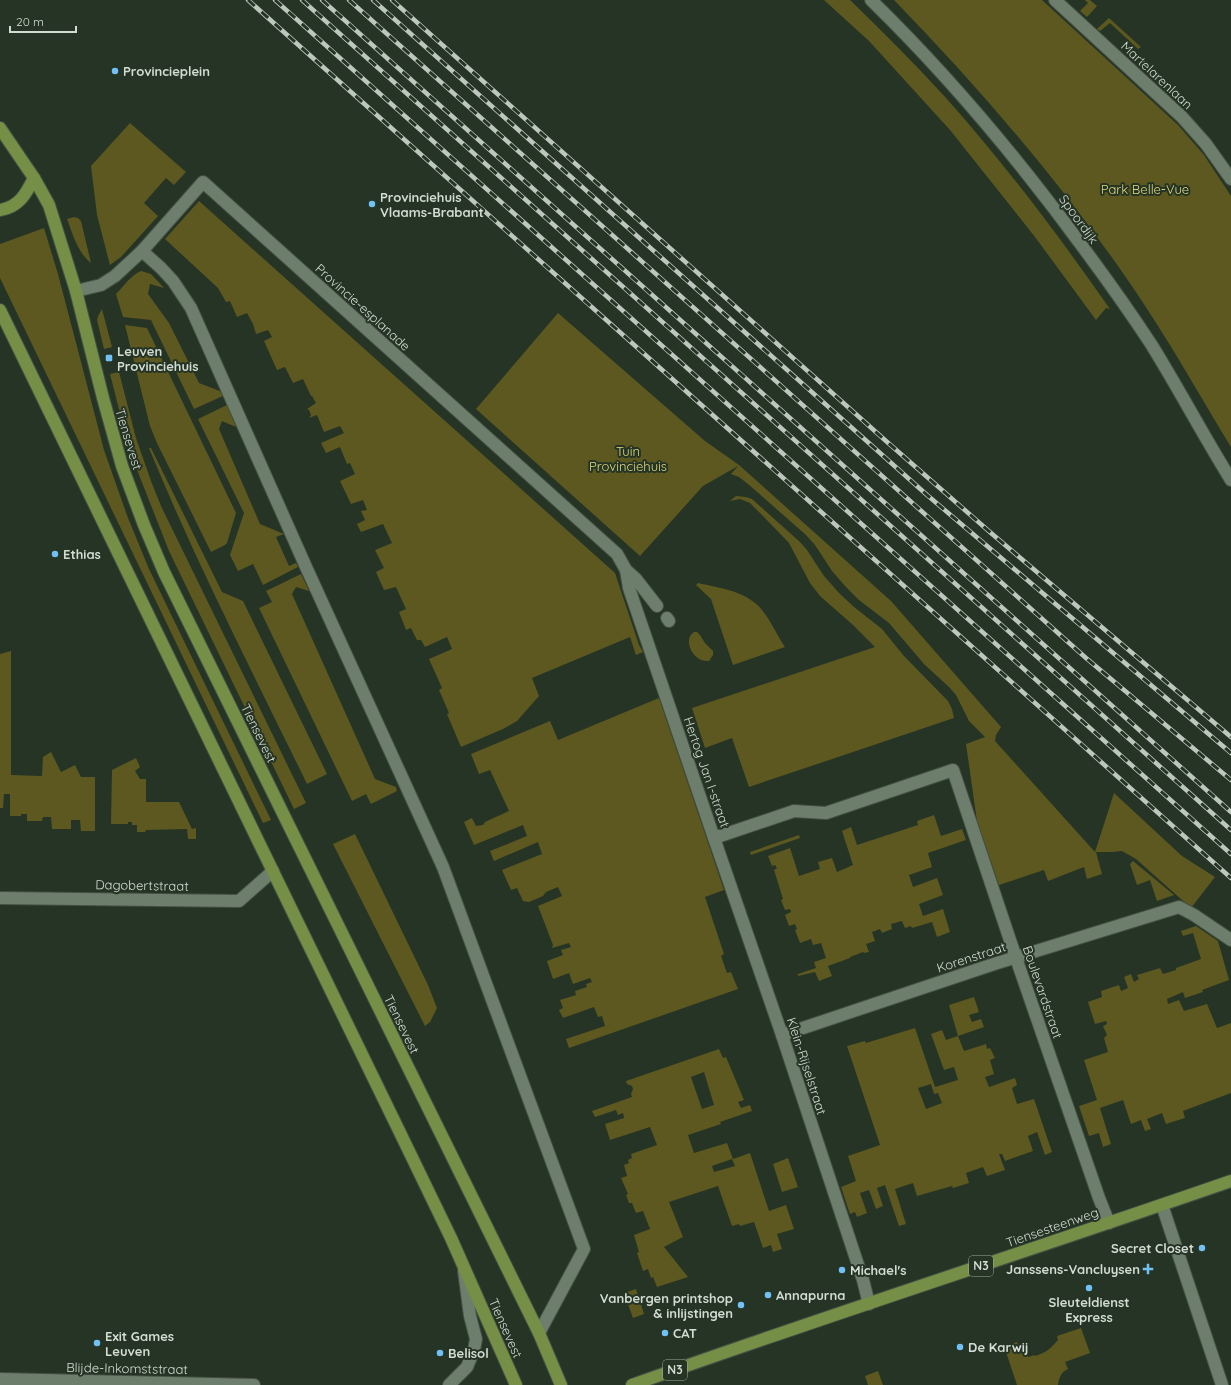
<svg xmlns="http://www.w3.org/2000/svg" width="1231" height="1385" font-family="Quicksand,sans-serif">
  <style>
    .green { fill: #5c5820; fill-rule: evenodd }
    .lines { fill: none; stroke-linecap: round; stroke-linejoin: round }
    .minor-casing { stroke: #455144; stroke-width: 14 }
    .major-casing { stroke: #455144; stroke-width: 14 }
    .minor { stroke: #6e7e6d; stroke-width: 12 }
    .major { stroke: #758f47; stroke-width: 12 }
    .rail-casing { stroke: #bdc7bd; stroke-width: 4.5 }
    .rail { stroke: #253425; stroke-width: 3; stroke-dasharray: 9; stroke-linecap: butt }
    .poi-dot { fill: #71c1f5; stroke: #253425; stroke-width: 1.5 }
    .labels { text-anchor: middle; stroke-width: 4; stroke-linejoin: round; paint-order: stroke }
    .shield { fill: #253425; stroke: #9faa9e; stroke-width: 1 }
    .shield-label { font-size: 12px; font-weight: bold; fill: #d3dcd2 }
    .poi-label { font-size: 13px; font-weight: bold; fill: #d3dcd2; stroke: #253425; text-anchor: start }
    .street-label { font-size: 13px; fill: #d3dcd2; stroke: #253425 }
    .park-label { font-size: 13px; fill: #ded87d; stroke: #253425 }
  </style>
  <rect width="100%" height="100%" fill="#253425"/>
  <g class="green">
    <path d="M824 0H850C883 32 915 64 946 98 1005 164 1059 236 1110 309L1106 308 1096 320 1035 237 950 130 869 41Z"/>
    <path d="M894 0H1042L1178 125 1204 155 1231 196V447C1204 403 1179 358 1151 315 1078 202 988 97 894 0Z"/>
    <path d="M1085 0H1090L1097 6 1087 17 1080 11 1088 3Z"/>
    <path d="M1109 18 1141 47 1138 49 1110 23 1100 31 1097 29Z"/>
    <path d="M130 123 186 172 174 185 166 178 144 203 158 216 121 257 110 265 97 215 91 166Z"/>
    <path d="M199 201 615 573 639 645 643 652 636 655 630 637 532 678 539 696 517 721 503 729 461 747 447 714 449 713 439 690 442 688 429 659 452 649 447 637 425 647 421 640H417L411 628 406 630 399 612 406 609 396 587 384 590 376 572 384 568 375 550 392 543 383 524 361 532 357 524 365 520 361 511 367 510 363 500 351 504 340 481 355 474 350 463 347 464 340 447 326 453 321 443 344 433 340 426 324 432 317 415 309 418 311 415 309 410 307 409 316 403 312 396H311L303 379 293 383 285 367 277 370 264 341 272 337 268 330 256 334 253 324 247 313 237 317 230 301 226 302 218 288 165 239Z"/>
    <path d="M74 217 78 218 81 221 91 263C78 253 73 235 67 219Z"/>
    <path d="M44 228 58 274 104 450 128 518 149 569 271 820 263 823 0 278V244Z"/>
    <path d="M141 271 151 274 164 288 150 284 148 294 169 323 199 383 220 391 223 396 194 409 151 320 123 317 116 294C124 286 131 275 141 271Z"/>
    <path d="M102 309 112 347 104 349 97 320 98 316Z"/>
    <path d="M558 313 705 441 739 465 891 601 1001 727 996 735 995 741 1095 852 1114 793 1182 856 1215 877 1191 908 1136 859 1122 851 1112 852H1096L1102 874 1087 879 1084 867 1048 881 1044 870 999 885 977 821 966 744 985 737 969 721 956 695 950 688 924 664 889 623 859 600 845 586 832 571 815 545 806 535 748 484 739 477 731 474 738 466 703 486 640 556 476 409Z"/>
    <path d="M125 325 147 328 236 513 227 543 225 545 211 552 157 443 150 426Z"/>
    <path d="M119 372 136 438 151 481 161 506 306 803 294 809 169 551 139 475 125 433 110 374Z"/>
    <path d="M227 405 236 427 222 421 219 429 260 524 284 534 276 537 289 566 296 563 298 567 263 585 253 564 238 571 230 555 244 513 198 419Z"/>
    <path d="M149 448H151L222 592 243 601 327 774 307 784C253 673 196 563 149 448Z"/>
    <path d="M736 496 746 497 752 499 800 542 807 550 824 576 839 593 854 607 882 629 904 656 948 701 952 709 954 718 749 787 732 738 705 748 692 708 875 647 853 625 820 596 810 583 789 543 762 515 750 503 740 499 730 501Z"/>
    <path d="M301 574 309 591 296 587 292 594 375 779 396 787 397 791 371 804 366 794 352 801 259 608 272 602 266 591Z"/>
    <path d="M698 583C720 588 747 591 762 610 771 621 777 635 785 647L733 665 711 599 696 585Z"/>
    <path d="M694 632H697L700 635 705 643 713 651V655L709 661C693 663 682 639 694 632Z"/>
    <path d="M11 651V775L42 776 43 757 51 752 61 772 75 765 81 777H95V831H81L80 820H71V829H52L51 817H43L42 821H27V814H21V816H10V794H4L3 808H0V654Z"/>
    <path d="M659 698 724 890 705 897 724 954 721 956 727 973 731 972 738 989 569 1048 566 1039 605 1026 602 1016 598 1017 594 1007 563 1018 559 1010 563 1008 560 1000 576 995 575 991 587 987 586 984 592 982 590 978 573 984 569 973 553 979 547 961 563 955 561 950 571 947 569 943 552 948 553 945 538 906 562 896 558 887 546 892 543 896 529 902 523 901 517 888 511 890 502 870 542 854 538 842 494 861 490 851 527 836 523 825 474 845 464 822 472 818 476 826 483 825 485 822 509 811 490 770 479 774 471 754 550 721 558 740Z"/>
    <path d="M136 758 140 767 135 771 140 779H146V802H179L192 829 196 828V839H188L187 829 146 830 145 832H137V825H132V822H128V824H111L112 770Z"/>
    <path d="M934 815 941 836 962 829 966 840 928 853 932 867 909 875 913 887 937 878 943 895 919 904 923 916 943 909 950 932 937 937 932 922 912 928 911 926 905 928 902 921 891 924 892 929 882 933 880 929 872 932 875 941 866 944 869 952 864 953 863 952 850 957V958L828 966 832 976 819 981 815 972 798 976V974L816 968 814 962 826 958 821 943 813 945 811 939 800 943 795 930 797 929 795 924 789 926 785 915 791 912 790 909 785 910 781 900 783 899 774 870 777 868 775 865 772 866 768 856 790 848 799 876 820 869 818 862 832 858 837 872 853 865 842 831 851 827 857 845 918 825 917 821Z"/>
    <path d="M355 834 428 985 437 1008 430 1022 425 1026 333 844Z"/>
    <path d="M799 835 800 838 751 855 750 852Z"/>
    <path d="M1133 861 1174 895 1157 901 1150 880 1137 885 1130 864Z"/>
    <path d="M1196 926 1218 941 1229 980 1202 990 1203 992 1185 998 1183 992 1167 999 1168 1004 1179 1000 1184 1011 1207 1004 1217 1028 1231 1023V1093L1183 1111 1185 1118 1166 1124 1162 1113 1147 1119 1151 1129 1145 1131 1141 1120 1131 1124 1123 1100 1100 1108 1111 1144 1103 1147 1099 1133 1089 1136 1079 1106 1097 1100 1084 1060 1108 1052 1104 1038 1107 1035 1103 1026 1107 1024 1106 1021 1095 1024 1088 1002 1102 997 1101 991 1119 985 1121 991 1128 988 1124 977 1131 974 1134 982 1139 979 1137 975 1160 968 1163 974 1176 970V968L1201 959 1193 933 1183 936 1181 931Z"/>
    <path d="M974 997 979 1012 969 1015 972 1022 981 1019 984 1027 958 1036 964 1051 986 1044 987 1049 990 1048 995 1058 990 1060 994 1074 985 1077 989 1087 1015 1078 1017 1085 1012 1088 1017 1104 1034 1099 1052 1152 1045 1155 1037 1132 1028 1136 1033 1151 1005 1161 1002 1154H999L1005 1170 987 1176 983 1167 966 1173 969 1183 953 1188 952 1186 917 1196 913 1183 895 1189 906 1224 899 1226 885 1185 877 1188 883 1206 876 1209 869 1190 860 1193 867 1213 857 1217 855 1212 850 1214 841 1187 856 1181 848 1156 880 1145 847 1046 865 1041 866 1043 915 1028 935 1087 958 1080 954 1067 944 1070 931 1034 942 1030 946 1040 958 1036 949 1005ZM931 1084 934 1094 938 1093 942 1103 926 1109 918 1088Z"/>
    <path d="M719 1049 723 1058 726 1057 744 1100 738 1102 741 1108 750 1105 752 1111 720 1122 721 1124 688 1135 694 1153 727 1143 733 1159 750 1153 769 1211 786 1205 794 1229 777 1234 782 1249 773 1252 771 1245 763 1248 754 1222 740 1226 739 1224 732 1226 718 1186 669 1202 683 1237 664 1247 688 1277 657 1287 653 1277 651 1278 648 1269 643 1271 637 1253 639 1252 634 1235 650 1229 643 1211 636 1213 632 1203H629L626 1195 628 1194 621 1178 627 1176 624 1165 629 1163 628 1160 632 1158 631 1154 657 1145 650 1127 610 1140 605 1124 624 1118 623 1113 618 1115 616 1110 595 1117 592 1111 632 1097 631 1094 633 1089 632 1086 627 1084 626 1081ZM704 1072 714 1105 702 1109 691 1077ZM732 1159 735 1166 714 1172 712 1166Z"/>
    <path d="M788 1158 798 1187 782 1192 773 1164Z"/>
    <path d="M636 1289 644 1314 633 1318 624 1293Z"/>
    <path d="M1081 1328 1090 1353 1065 1362 1068 1369C1061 1372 1059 1378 1058 1385H1017L1004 1346 1017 1342 1020 1351 1026 1348 1028 1357 1035 1355V1356C1046 1353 1051 1348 1058 1340L1057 1336Z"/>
    <path d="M878 1371 883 1385H868L865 1376Z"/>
  </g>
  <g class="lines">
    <defs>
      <g id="minor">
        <path d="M871 0C950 77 1020 161 1085 250 1108 281 1130 312 1151 344 1179 389 1203 435 1231 480"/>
        <path d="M1055 0 1182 117 1206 144 1231 179"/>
        <path d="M142 251 161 268 173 281 191 308 306 567 443 867 584 1249 539 1333"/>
        <path d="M76 291 101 285 115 276 142 251 203 182 617 554 626 570 636 579 657 606"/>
        <path d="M626 570 629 588 714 838 794 811 826 813 953 770 1016 958 1099 1198 1109 1223"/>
        <path d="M667 618 669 621"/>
        <path d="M714 838 782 1035 863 1280 869 1304"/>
        <path d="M0 898 239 901 273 871"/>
        <path d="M782 1035 994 964 1179 907 1194 915 1231 940"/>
        <path d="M1162 1205 1222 1385"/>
        <path d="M0 1379 254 1385"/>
        <path d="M449 1385 467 1367 474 1350 476 1339 470 1316 464 1271"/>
      </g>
      <g id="major">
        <path d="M0 128 34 178 49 205 76 291 103 398 122 466 144 525 164 572 539 1333 561 1385"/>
        <path d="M0 210C19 207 26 194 34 178"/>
        <path d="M0 310 406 1145 451 1238 516 1385"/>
        <path d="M632 1385C831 1314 1032 1250 1231 1181"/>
      </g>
    </defs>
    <use href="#minor" class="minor-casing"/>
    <use href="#major" class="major-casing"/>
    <use href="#minor" class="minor"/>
    <use href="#major" class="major"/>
    <defs>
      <g id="rail">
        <path d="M248 0 1231 878"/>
        <path d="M275 0 1231 854"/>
        <path d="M302 0 1231 830"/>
        <path d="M322 0 1231 812"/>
        <path d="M349 0 1086 658 1231 780"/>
        <path d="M373 0 927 495 1231 753"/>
        <path d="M392 0 886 441 991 533 1231 737"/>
      </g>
    </defs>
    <use href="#rail" class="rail-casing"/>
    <use href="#rail" class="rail"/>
  </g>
  <g class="poi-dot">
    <circle cx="115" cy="71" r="4"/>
    <circle cx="372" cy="204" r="4"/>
    <rect x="105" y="354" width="8" height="8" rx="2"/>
    <circle cx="55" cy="554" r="4"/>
    <circle cx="1202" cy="1248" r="4"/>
    <path d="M1146 1263h4v4h4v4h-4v4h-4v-4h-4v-4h4z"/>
    <circle cx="842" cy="1270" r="4"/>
    <circle cx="1089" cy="1288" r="4"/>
    <circle cx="768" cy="1295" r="4"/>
    <circle cx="741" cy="1305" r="4"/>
    <circle cx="665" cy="1333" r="4"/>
    <circle cx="97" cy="1343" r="4"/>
    <circle cx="960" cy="1347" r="4"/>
    <circle cx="440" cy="1353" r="4"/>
  </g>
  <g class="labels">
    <g class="shield">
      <rect x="969" y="1256" width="24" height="20" rx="3"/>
      <rect x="663" y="1360" width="24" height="20" rx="3"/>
    </g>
    <g class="shield-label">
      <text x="981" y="1270">N3</text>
      <text x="675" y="1374">N3</text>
    </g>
    <g class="poi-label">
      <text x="123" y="76">Provincieplein</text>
      <text x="380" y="202">Provinciehuis<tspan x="380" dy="15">Vlaams-Brabant</tspan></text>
      <text x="117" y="356">Leuven<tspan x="117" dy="15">Provinciehuis</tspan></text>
      <text x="63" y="559">Ethias</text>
      <text x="1194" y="1253" text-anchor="end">Secret Closet</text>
      <text x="1140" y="1274" text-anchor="end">Janssens-Vancluysen</text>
      <text x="850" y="1275">Michael's</text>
      <text x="776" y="1300">Annapurna</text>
      <text x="733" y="1303" text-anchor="end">Vanbergen printshop<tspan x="733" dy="15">&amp; inlijstingen</tspan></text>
      <text x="1089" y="1307" text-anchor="middle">Sleuteldienst<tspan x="1089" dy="15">Express</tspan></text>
      <text x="673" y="1338">CAT</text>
      <text x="105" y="1341">Exit Games<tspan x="105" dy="15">Leuven</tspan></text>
      <text x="968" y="1352">De Karwij</text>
      <text x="448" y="1358">Belisol</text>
    </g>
    <g class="street-label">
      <text transform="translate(1157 75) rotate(43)" y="5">Martelarenlaan</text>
      <text transform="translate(1079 219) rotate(54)" y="5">Spoordijk</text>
      <text transform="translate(363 307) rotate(42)" y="5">Provincie-esplanade</text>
      <text transform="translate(129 439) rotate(73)" y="5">Tiensevest</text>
      <text transform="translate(259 733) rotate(64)" y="5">Tiensevest</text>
      <text transform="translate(707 772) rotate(71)" y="5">Hertog Jan I-straat</text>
      <text transform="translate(142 885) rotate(1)" y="5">Dagobertstraat</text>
      <text transform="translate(971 957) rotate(-18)" y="5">Korenstraat</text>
      <text transform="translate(1043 992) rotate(71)" y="5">Boulevardstraat</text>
      <text transform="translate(402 1024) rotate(64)" y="5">Tiensevest</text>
      <text transform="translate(807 1066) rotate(72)" y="5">Klein-Rijselstraat</text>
      <text transform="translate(1052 1227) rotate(-19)" y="5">Tiensesteenweg</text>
      <text transform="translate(506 1328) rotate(66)" y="5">Tiensevest</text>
      <text transform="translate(127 1368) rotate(1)" y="5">Blijde-Inkomststraat</text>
    </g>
    <g class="park-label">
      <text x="1145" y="194">Park Belle-Vue</text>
      <text x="628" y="456">Tuin<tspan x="628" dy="15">Provinciehuis</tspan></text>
    </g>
  </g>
  <path d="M10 26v6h66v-6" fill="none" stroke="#d3dcd2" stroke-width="2"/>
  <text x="16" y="26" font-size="12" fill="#d3dcd2" stroke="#253425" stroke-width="3" paint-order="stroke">20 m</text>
</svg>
